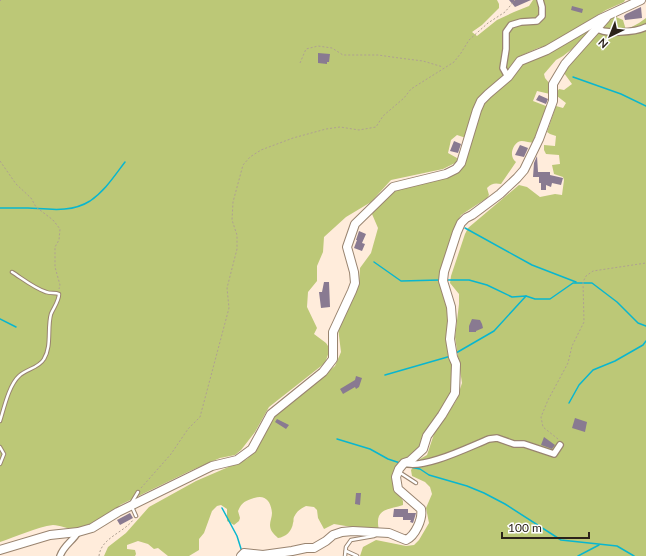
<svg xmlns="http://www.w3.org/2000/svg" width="646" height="556" font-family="Lato,sans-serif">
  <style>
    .green { fill: #bcc877 }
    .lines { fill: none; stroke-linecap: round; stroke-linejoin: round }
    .stream { stroke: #09b6cf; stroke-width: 1.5 }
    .building { fill: #897a91 }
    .lane-casing { stroke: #998470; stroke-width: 4.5 }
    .street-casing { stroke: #998470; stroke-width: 8 }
    .secondary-casing { stroke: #998470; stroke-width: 10 }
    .path { stroke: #afa092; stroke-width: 1; stroke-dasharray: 2 2; stroke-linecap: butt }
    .lane { stroke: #fff; stroke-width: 2.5 }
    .street { stroke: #fff; stroke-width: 5.5 }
    .secondary { stroke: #fff; stroke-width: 8 }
  </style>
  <rect width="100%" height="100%" fill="#ffecdb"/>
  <g class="green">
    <path d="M0 0H497L499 4V8L482 25 472 32 477 36 497 20 514 12 529 6 533 0H625L624 2 606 10 549 45 538 48 520 56 516 60 510 70 490 88 466 138 457 135 451 140 448 153 457 158V162L443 169 391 180 371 202 346 217 324 237 323 252 317 266V281L308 292 307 307 317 328 314 334 326 343 330 349 325 363 269 407 255 432 241 450 235 455 220 458 190 471 120 505C112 516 88 529 74 529 67 529 60 525 53 525 37 527 15 537 0 542Z"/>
    <path d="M612 17H616L623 20 626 30 639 23 646 18V556H360L363 547 376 540 406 546 414 545 419 540 429 523 426 508 432 494 430 487 425 482 412 476 411 470 420 459 427 455 434 434 456 401 462 383 455 337 459 304V294L450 283 451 276 465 234 468 228 519 185 527 187 540 197 555 194 562 195 564 180 563 177 554 174 552 165 560 164 559 155 546 154 544 150V145L555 146 556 136 550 134 547 132 556 106 563 108 566 103 557 96V92L559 89 564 90 572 84 564 73 565 69Z"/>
    <path d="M594 25 572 49 563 56 556 60 544 74 545 78 550 84V94L537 91 533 101 546 106 547 109 535 142C529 144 523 139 518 142 512 146 509 157 516 162L503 181 501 184C495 183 492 183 487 188L489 195 487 198 461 215 456 224 444 265 450 317 447 329 448 347 453 370 451 395 423 438 418 449 406 458 399 466 395 488 403 501V505C388 510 374 508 379 530L375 531 334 524 324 529 318 518 317 510 314 507 306 506C300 509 297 511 294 517 293 519 294 521 293 523 292 531 286 537 278 538 274 534 270 531 270 525 270 521 272 517 272 513 271 502 266 494 254 498 245 501 242 502 238 511L240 518 239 521 234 525 227 521V509L221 505 217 506 212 511 204 533 199 539V550L189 556H168L158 548 154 549 148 544 138 541 127 545V549L135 550 136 554 135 556H104L108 547 126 533 149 507 196 481 247 459 256 449 274 417 335 366 341 352 338 328 359 284 360 268 371 253 378 228 372 214 374 210 394 191 454 174 465 163 480 109 487 99 522 63Z"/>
  </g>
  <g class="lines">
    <g class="stream">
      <path d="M573 77 621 94 646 106"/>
      <path d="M0 208C9 208 18 208 28 208 49 209 71 213 90 201 105 191 115 175 125 162"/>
      <path d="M465 228 532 265 576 282"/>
      <path d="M374 262 401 281 440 280"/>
      <path d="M445 280H469L487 285 512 297 526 296 535 299H550L573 283H592L617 302 638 323 646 326"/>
      <path d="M0 319 16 327"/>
      <path d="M456 353 494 331 526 296"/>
      <path d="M385 375 451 356"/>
      <path d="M569 403 579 385 593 370 615 361 643 345 646 341"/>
      <path d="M337 439 370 449 388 459 400 463"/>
      <path d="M405 466 420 469 429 475 467 486 484 493 505 504 561 540 617 546 634 556"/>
      <path d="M222 508 237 536 242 552"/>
      <path d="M578 556 599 545"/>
    </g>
  </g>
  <g class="building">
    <path d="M509 0H531L515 7Z"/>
    <path d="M572 6 583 9 582 13 571 10Z"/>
    <path d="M641 7 642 18 625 20 624 16 626 14Z"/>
    <path d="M318 53 330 54 329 62H327V64L318 63Z"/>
    <path d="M539 95 548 99 546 104 536 100Z"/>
    <path d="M454 141 461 144 458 153 450 151Z"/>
    <path d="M520 145 528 148 524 157 515 155Z"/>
    <path d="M537 156 538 172H550V175L563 178 561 185 552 183 551 187 546 185V190H541V183H539V177H533L534 163Z"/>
    <path d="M359 231 366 234 362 243 365 244 362 251 354 248 357 240H356Z"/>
    <path d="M324 282H329L330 307 321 308 319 292H322Z"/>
    <path d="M472 319 480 320 482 324 483 328 476 331V332H469V326Z"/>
    <path d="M356 376 362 378 359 387 356 389 355 387 343 394 340 389 355 380Z"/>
    <path d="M575 418 587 422 585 432 572 428Z"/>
    <path d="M277 419 289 425 286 429 275 422Z"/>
    <path d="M544 437 555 445 552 449 541 445Z"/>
    <path d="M356 493H361L360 505 355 504Z"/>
    <path d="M394 509H408V513H416L413 523 410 522 411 520H403V517H393Z"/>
    <path d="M130 513 133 518 120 525 117 520Z"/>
  </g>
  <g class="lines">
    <defs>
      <g id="lane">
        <path d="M0 421C4 408 9 385 19 376 26 369 39 368 44 359 52 346 47 328 51 314 54 307 59 301 59 294 55 292 51 294 46 292 34 288 23 279 12 272"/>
        <path d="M0 447 4 454 0 464"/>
        <path d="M399 472 416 483"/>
        <path d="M132 502 138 492"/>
        <path d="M132 507 136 516"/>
        <path d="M346 551 357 556"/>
        <path d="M345 556 346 547 351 540 374 536 376 535"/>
      </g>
      <g id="street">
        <path d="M596 28C605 35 636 32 646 27"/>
        <path d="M508 77 503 68 506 49V32L511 25 521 22 537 21 542 16V7L540 0"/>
        <path d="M404 463C423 470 469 447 489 439L497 438 514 444H524L554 454 560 445"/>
        <path d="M60 556C64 545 73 541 78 532"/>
      </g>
      <g id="secondary">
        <path d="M0 550 50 535 78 532 92 528 118 512 212 466 237 460 252 449 271 414 323 372 333 359V332L352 291 355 283 354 272 347 247 355 224 393 187 446 174 456 169 461 163 477 110 481 101 488 94 508 77 520 61 547 50 600 19 641 0"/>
        <path d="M241 556 244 553 263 555 292 551 306 548H314L326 541 333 535 342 532 353 531 389 533 406 540C415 536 423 519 421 509L398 489 396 477 399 469 404 463 410 461 423 449 427 436 442 415 455 393 456 364 453 357 450 339 452 321 451 307 443 281 444 272 457 232 461 223 466 218 472 215 500 194 517 178 524 170 539 139 553 101V84L565 64 606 18"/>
      </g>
    </defs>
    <use href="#lane" class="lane-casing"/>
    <use href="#street" class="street-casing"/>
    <use href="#secondary" class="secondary-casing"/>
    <g class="path">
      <path d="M0 1 1 0"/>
      <path d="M300 63 306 49 318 46 332 48 343 55H378L399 58 423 61 443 67"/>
      <path d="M0 161 16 184 31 198 36 207 53 220 60 229 59 240 55 247V267L60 285 59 289"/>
      <path d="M558 439 543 427 541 417 548 400 568 363 572 346 584 322 583 282 586 276 593 271 646 263"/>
      <path d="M141 488 171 454 188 429 200 417 229 308 227 288 237 249V235L232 220 233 202 243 165 250 157 261 150 293 138 326 129 340 127 359 130 376 127 383 116 404 98 411 89 454 62 461 53 469 40 488 23 505 12 515 0"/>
      <path d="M99 556C101 538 123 533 133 520"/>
    </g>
    <use href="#lane" class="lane"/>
    <use href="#street" class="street"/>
    <use href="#secondary" class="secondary"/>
  </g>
  <g transform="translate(610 36) rotate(223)" stroke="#ffffff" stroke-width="3" paint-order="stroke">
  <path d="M0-3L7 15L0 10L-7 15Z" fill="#2b231a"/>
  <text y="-6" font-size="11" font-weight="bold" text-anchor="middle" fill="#2b231a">N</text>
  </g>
  <path d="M502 532v6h87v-6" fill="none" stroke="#2b231a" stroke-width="2"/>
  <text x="508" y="532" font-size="12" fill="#2b231a" stroke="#ffffff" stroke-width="3" paint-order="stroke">100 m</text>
</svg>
